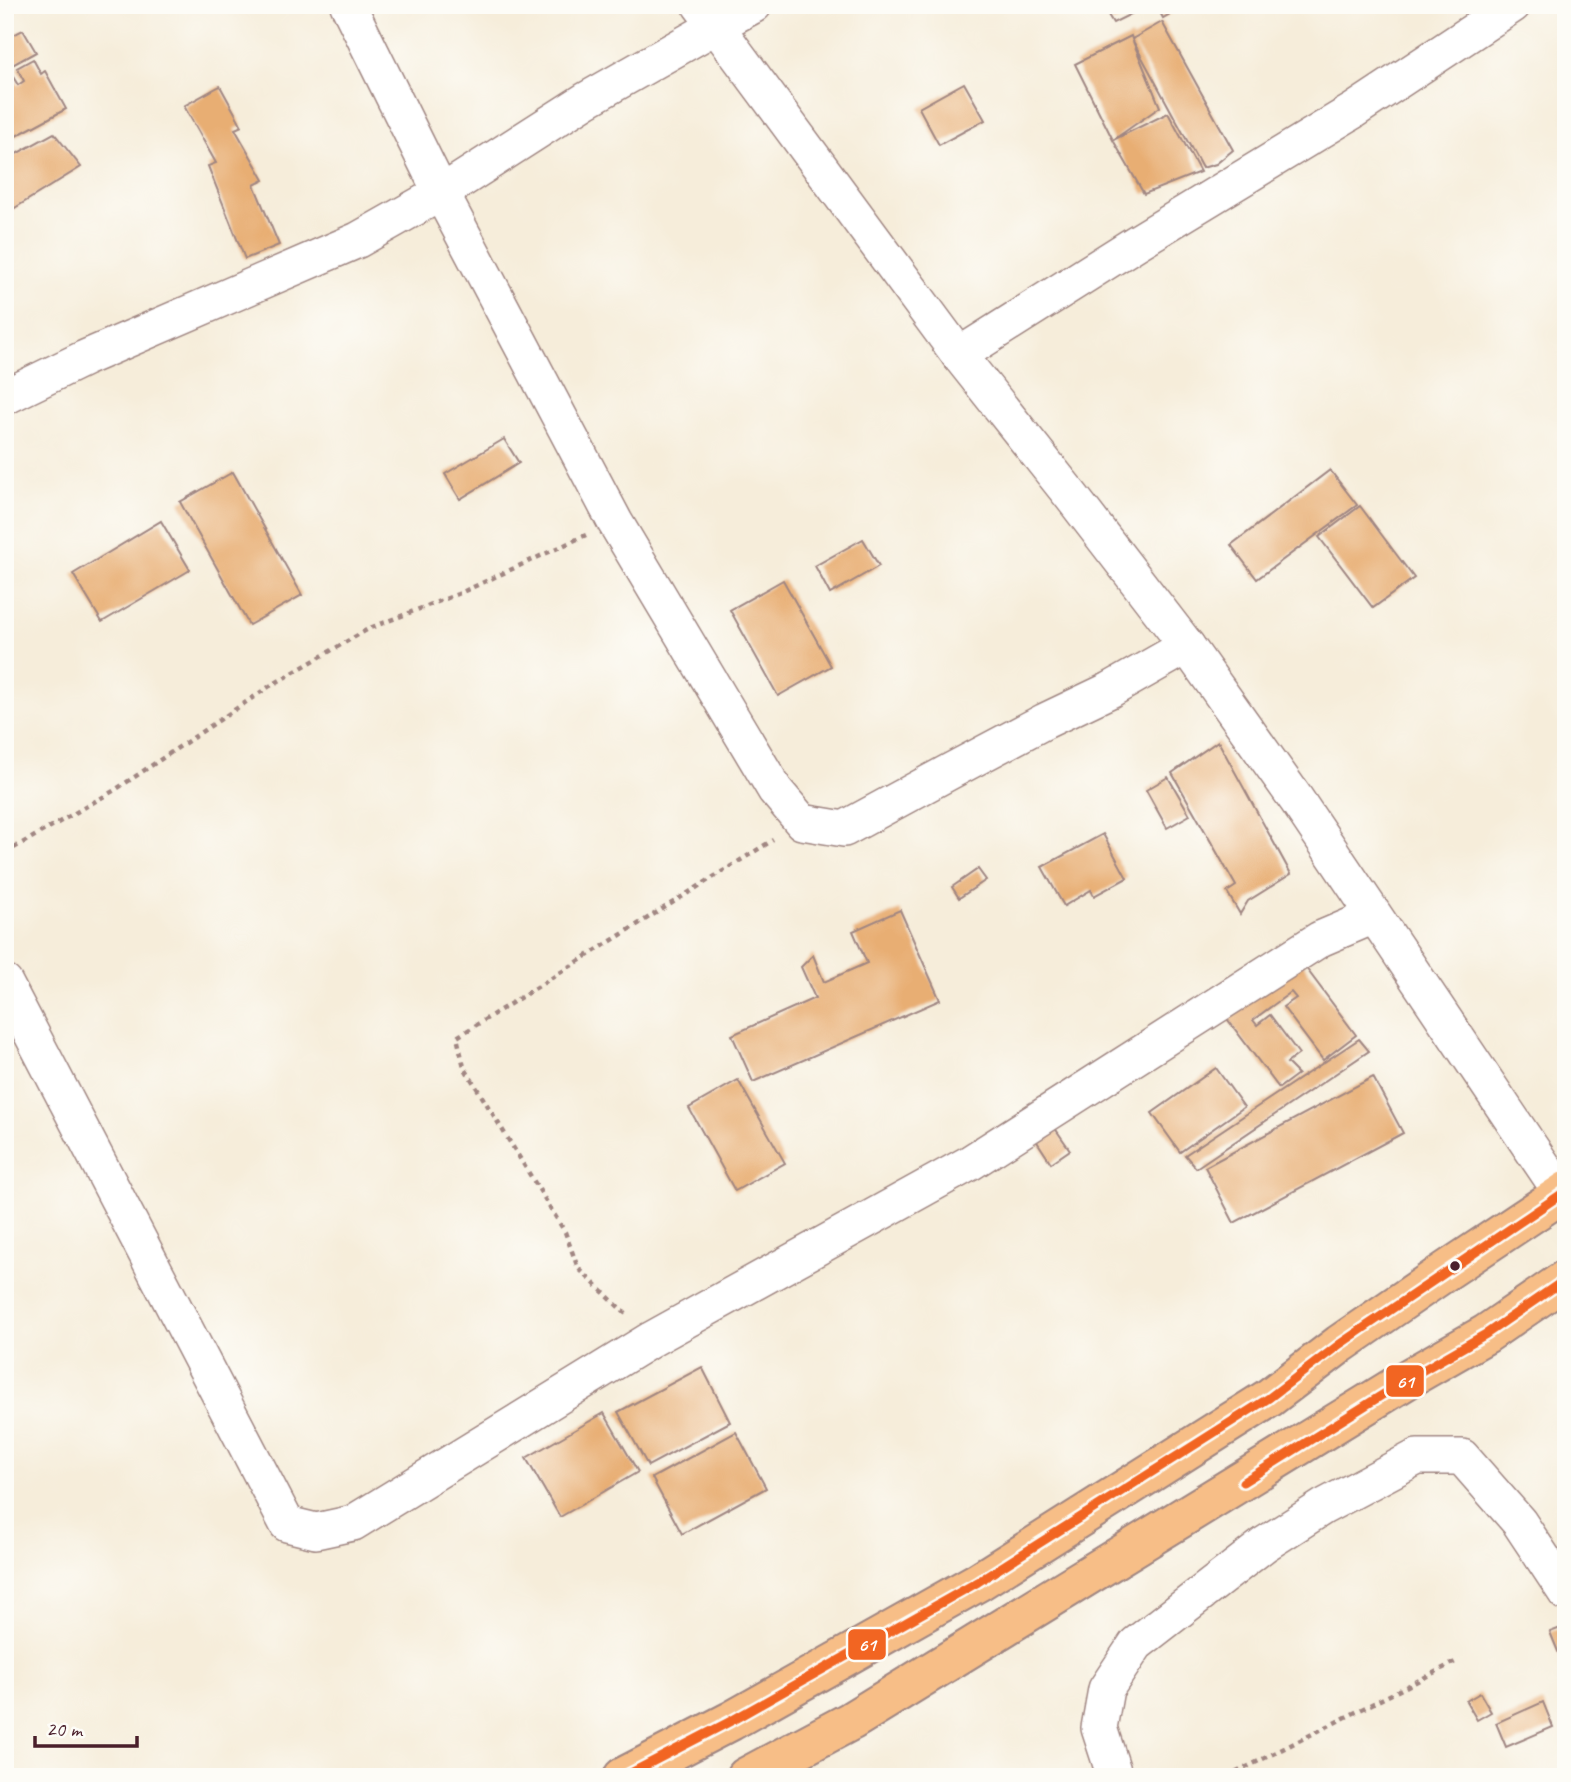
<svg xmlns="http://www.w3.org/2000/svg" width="1571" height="1782" font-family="Caveat,sans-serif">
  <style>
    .building { fill: #e8ae73 }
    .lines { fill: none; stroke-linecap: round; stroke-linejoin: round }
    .minor-casing { stroke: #a08682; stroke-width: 38 }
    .primary-casing { stroke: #a08682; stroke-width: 42 }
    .path { stroke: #a08682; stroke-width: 4.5; stroke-dasharray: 5 5; stroke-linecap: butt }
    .minor { stroke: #fff; stroke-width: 35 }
    .primary { stroke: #f7be87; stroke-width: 38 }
    .bus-1-casing { stroke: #fdfcf7; stroke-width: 14 }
    .bus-1 { stroke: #f26522; stroke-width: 9 }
    .bus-dot { fill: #4a1f2b; stroke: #fdfcf7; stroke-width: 2.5 }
    .line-badge { stroke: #fdfcf7; stroke-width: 2.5 }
    .badge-label { font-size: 19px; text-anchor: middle; font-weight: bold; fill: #fff }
  </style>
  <rect width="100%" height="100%" fill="#fdfcf7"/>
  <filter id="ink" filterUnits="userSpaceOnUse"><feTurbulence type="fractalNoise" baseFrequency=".0143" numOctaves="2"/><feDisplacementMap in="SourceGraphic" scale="14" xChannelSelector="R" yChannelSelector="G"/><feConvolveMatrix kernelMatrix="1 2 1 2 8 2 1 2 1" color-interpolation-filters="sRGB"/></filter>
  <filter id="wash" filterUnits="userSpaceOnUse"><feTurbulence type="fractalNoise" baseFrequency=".00686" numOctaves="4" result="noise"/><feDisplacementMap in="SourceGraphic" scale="28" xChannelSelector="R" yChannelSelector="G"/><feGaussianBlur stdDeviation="1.57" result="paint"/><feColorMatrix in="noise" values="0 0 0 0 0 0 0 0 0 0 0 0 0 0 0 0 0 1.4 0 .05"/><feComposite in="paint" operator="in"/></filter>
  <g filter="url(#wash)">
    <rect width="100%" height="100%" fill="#f6edda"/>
    <g id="blocks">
      <g class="building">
        <path d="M1102 5H1149L1113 23Z"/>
        <path d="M1156 5H1185L1163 18Z"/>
        <path d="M1162 22 1233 150 1216 164 1202 168 1132 39 1160 107 1113 140 1168 113 1200 172 1144 194 1113 140 1075 64 1131 36 1132 39Z"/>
        <path d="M23 30 36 52 7 68 5 65V39Z"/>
        <path d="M33 59 41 74 45 71 66 109 5 142V92L8 90 5 85V74L10 72 18 85 24 81 17 68Z"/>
        <path d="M964 83 985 120 939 145 919 108Z"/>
        <path d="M220 86 242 126 235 129 264 180 254 185 279 245 245 259 208 166 216 163 184 106Z"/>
        <path d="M54 133 81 167 5 214V160Z"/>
        <path d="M504 439 519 463 460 499 445 474Z"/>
        <path d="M1330 470 1357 505 1257 579 1231 545Z"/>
        <path d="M233 472 302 595 249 625 180 502Z"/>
        <path d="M1360 506 1414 578 1373 608 1319 537Z"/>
        <path d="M161 521 190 570 102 622 73 574Z"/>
        <path d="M863 539 879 566 830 594 815 566Z"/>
        <path d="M783 580 831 666 778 696 730 610Z"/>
        <path d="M1218 741 1291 874 1248 901 1240 914 1227 892 1236 886 1172 773Z"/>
        <path d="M1168 777 1190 815 1167 828 1146 790Z"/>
        <path d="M1103 834 1127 878 1094 896 1091 890 1064 906 1042 867Z"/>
        <path d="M978 869 986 880 959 898 952 887Z"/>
        <path d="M900 910 940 1000 753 1082 732 1035 815 998 801 967 813 955 824 982 867 963 853 931Z"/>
        <path d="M1297 956 1356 1035 1323 1060 1283 1007 1296 998 1291 992 1253 1020 1257 1025 1270 1015 1299 1054 1287 1063 1298 1074 1279 1088 1222 1012Z"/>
        <path d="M1359 1039 1369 1051 1196 1168 1185 1155Z"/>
        <path d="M1216 1068 1244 1107 1180 1152 1152 1113Z"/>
        <path d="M1373 1077 1403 1133 1234 1223 1205 1167Z"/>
        <path d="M738 1080 785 1163 735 1191 689 1108Z"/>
        <path d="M1050 1121 1070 1150 1051 1163 1032 1134Z"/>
        <path d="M702 1367 730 1422 648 1466 618 1412Z"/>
        <path d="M604 1413 638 1472 560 1517 526 1458Z"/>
        <path d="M736 1432 766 1488 682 1534 652 1478Z"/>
        <path d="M1566 1626V1671L1550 1632Z"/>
        <path d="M1480 1693 1491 1712 1477 1720 1466 1701Z"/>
        <path d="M1543 1702 1553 1727 1506 1747 1496 1723Z"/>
      </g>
    </g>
  </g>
  <g filter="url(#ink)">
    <use href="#blocks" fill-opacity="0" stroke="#a08682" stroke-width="2"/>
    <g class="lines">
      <defs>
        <g id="minor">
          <path d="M348 5 441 193 615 522 775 790 802 822 844 829 949 772 1045 721 1110 690 1187 646"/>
          <path d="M700 5 716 26 754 5"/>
          <path d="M959 355 1136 243 1353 111 1513 5"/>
          <path d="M5 397 85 358 358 240 441 193 586 100 716 26 959 355 1072 497 1187 646 1296 799 1562 1194"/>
          <path d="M5 983 287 1524 316 1531 353 1523 652 1339 970 1163 1320 939 1374 916"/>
          <path d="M1115 1777 1099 1728 1106 1689 1136 1644 1265 1544 1323 1507 1417 1457H1462L1519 1522 1566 1593"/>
        </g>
        <g id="primary">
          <path d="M623 1777 731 1721 978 1582 1269 1398 1340 1344 1446 1271 1566 1191"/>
          <path d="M746 1777 851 1721 1411 1377 1486 1334 1566 1279"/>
        </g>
      </defs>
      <use href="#minor" class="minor-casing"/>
      <use href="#primary" class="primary-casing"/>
      <g class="path">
        <path d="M5 853 115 790 270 686 370 628 458 594 586 535"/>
        <path d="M626 1314 578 1268 565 1232 464 1067 457 1037 773 840"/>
        <path d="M1227 1777 1455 1662"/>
      </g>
      <use href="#minor" class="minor"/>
      <use href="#primary" class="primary"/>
      <defs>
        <g id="bus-1">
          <path d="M1243 1482 1411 1377 1486 1334 1566 1279"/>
          <path d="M623 1777 731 1721 978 1582 1269 1398 1340 1344 1566 1191"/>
        </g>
      </defs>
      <use href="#bus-1" class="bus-1-casing"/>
      <use href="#bus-1" class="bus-1"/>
    </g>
  </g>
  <circle class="bus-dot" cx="1455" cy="1266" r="6"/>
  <g class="line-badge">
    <rect x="1385" y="1364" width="40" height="34" rx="7" fill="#f26522"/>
    <rect x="847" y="1628" width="40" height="33" rx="7" fill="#f26522"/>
  </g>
  <g class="badge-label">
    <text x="1405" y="1388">61</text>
    <text x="867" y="1651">61</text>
  </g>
  <rect width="1571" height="1782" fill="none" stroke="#fdfcf7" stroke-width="28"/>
  <path d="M35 1736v10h102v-10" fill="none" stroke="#4a1f2b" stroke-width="3.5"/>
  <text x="46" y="1736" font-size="21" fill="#4a1f2b" stroke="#fdfcf7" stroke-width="5" paint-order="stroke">20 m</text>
</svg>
